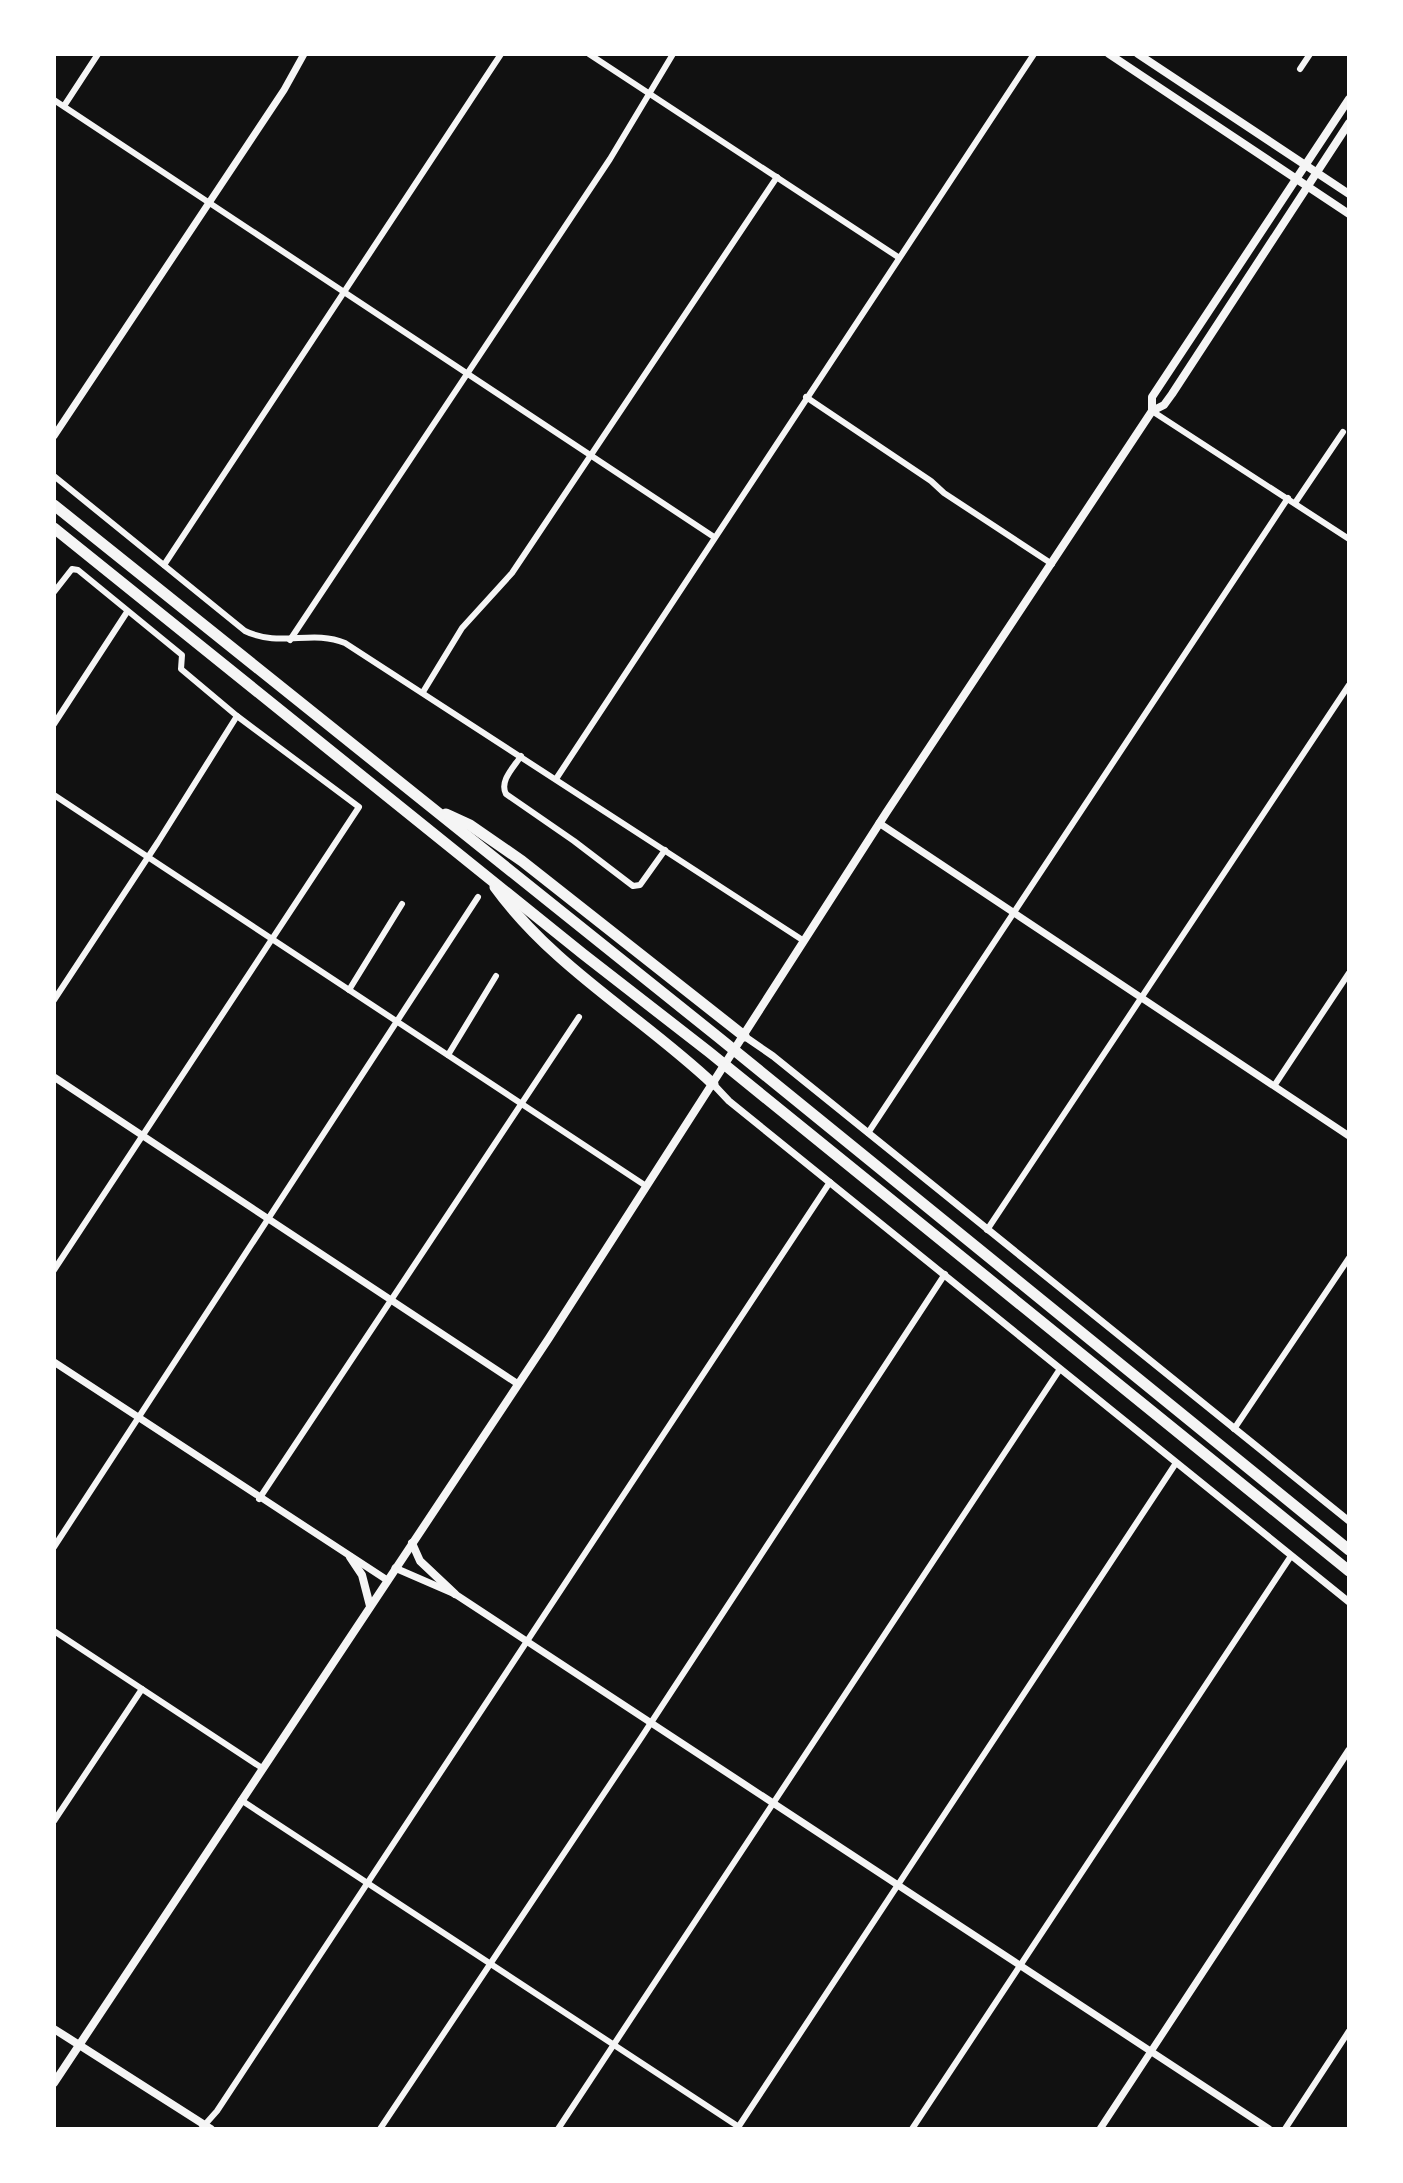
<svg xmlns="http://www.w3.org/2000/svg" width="1403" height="2183" font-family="Commissioner,sans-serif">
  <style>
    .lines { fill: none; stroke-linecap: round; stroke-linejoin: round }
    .minor { stroke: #f5f5f5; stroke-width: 6 }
    .tertiary { stroke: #f5f5f5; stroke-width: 7 }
    .secondary { stroke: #f5f5f5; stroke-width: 8 }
    .motorway { stroke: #f5f5f5; stroke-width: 11 }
  </style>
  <rect width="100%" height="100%" fill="#111"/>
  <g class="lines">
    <g class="minor">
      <path d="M589 54 898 257"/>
      <path d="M1300 69 1310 54"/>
      <path d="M54 100 714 537"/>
      <path d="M64 106 98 54"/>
      <path d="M806 397 931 481 944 493 1052 564"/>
      <path d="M1152 411 1349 539"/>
      <path d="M54 476 245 631C280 648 312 629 345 643L804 941"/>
      <path d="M1295 503 1343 432"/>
      <path d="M164 565 501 54"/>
      <path d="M54 592 72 569 78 570 182 655 181 669 237 716 359 807 54 1270"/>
      <path d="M290 640 610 159 673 54"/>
      <path d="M423 692 462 628 512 573 777 177"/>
      <path d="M54 724 127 612"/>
      <path d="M521 756C514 767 499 781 506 794L574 841 633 886 640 885 665 850"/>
      <path d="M556 779 1034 54"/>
      <path d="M54 795 646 1186"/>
      <path d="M349 990 402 904"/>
      <path d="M54 1000 158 842 237 716"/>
      <path d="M448 1055 496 976"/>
      <path d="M1274 1086 1349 973"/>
      <path d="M868 1133 1288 498"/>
      <path d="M987 1230 1349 685"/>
      <path d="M1234 1429 1349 1258"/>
      <path d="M259 1499 579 1017"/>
      <path d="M54 1547 478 897"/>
      <path d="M54 1631 262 1768"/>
      <path d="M241 1800 739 2127"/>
      <path d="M54 1821 142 1689"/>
      <path d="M201 2129 217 2111 830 1182"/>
      <path d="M380 2129 641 1738 945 1274"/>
      <path d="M558 2129 1060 1369"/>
      <path d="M737 2129 1176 1463"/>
      <path d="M912 2129 1291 1556"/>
      <path d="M1285 2129 1349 2031"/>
    </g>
    <g class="tertiary">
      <path d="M54 436 284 90 304 54"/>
      <path d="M879 823 1349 1136"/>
      <path d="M744 1036 773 1056 1349 1521"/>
      <path d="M54 1077 518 1384"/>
      <path d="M713 1084 729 1101 1349 1602"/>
      <path d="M54 1362 387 1580"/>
      <path d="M395 1568 455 1594 1269 2129"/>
      <path d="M1100 2129 1349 1750"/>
    </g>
    <g class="secondary">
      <path d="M1109 54 1349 214"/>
      <path d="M1138 54 1349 194"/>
      <path d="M1152 411V397L1349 99"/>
      <path d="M412 1543 420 1561 455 1594"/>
      <path d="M350 1557 362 1575 370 1606"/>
      <path d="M54 2029 211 2129"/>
      <path d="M54 2083 549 1338 886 813 1152 411 1164 405 1172 394 1349 123"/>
    </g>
    <g class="motorway">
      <path d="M54 505 718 1037 1349 1550"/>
      <path d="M54 528 583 954 709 1052 1349 1571"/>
      <path d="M446 814 470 825 522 861 744 1036"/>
      <path d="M495 887C553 967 642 1017 713 1084"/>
    </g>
  </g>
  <rect width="1403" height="2183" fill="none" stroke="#ffffff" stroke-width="112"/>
</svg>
